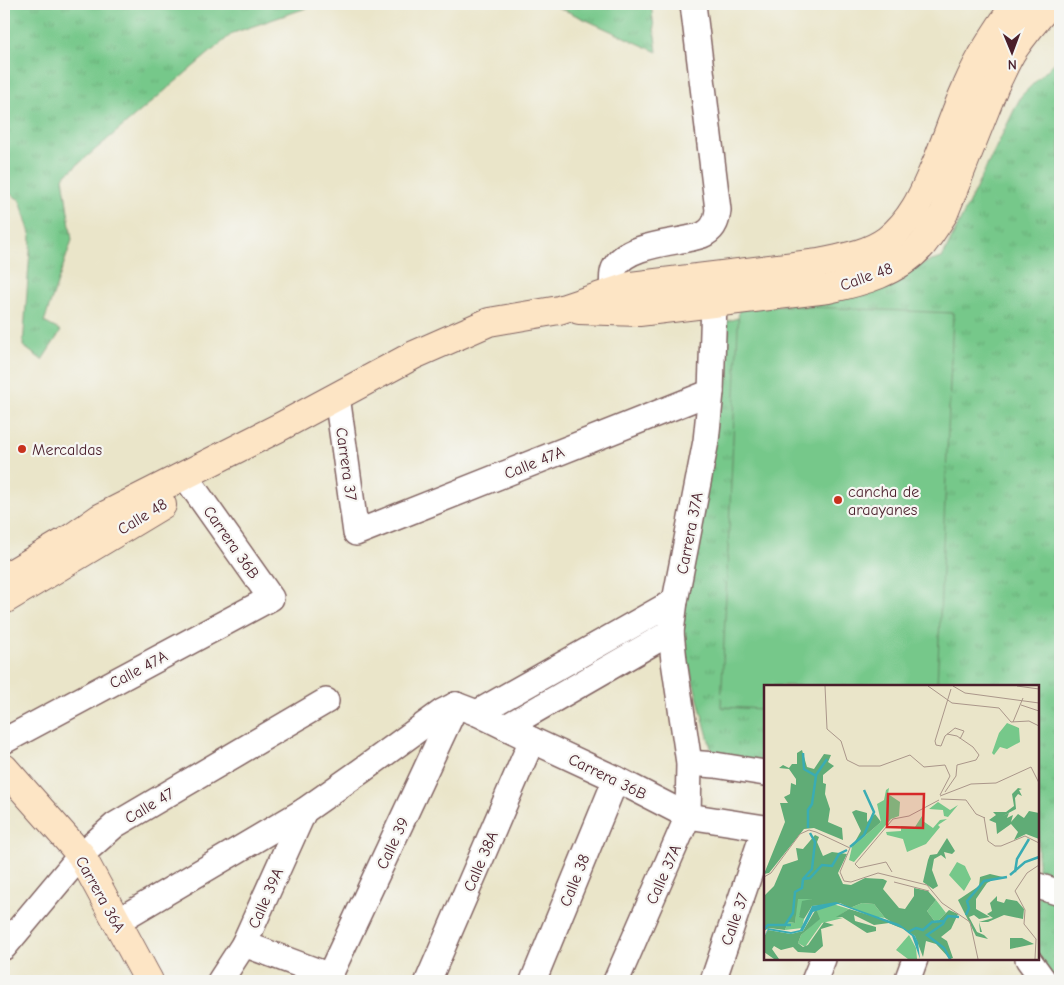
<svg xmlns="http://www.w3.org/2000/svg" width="1064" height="985" font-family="'Comic Neue',sans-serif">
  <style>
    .grass { fill: url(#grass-tufts); stroke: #60745a }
    .garden { fill: #76c88a; stroke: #60745a }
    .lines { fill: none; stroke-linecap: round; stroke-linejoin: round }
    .street-casing { stroke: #826462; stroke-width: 28 }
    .secondary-casing { stroke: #826462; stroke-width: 30 }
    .street { stroke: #fff; stroke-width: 25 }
    .secondary { stroke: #fde5c5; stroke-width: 28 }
    .poi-dot { fill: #c8321e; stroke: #f6f6f2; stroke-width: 2 }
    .labels { text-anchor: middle; stroke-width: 4.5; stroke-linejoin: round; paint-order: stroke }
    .street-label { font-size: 16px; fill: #4a1f2b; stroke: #f6f6f2 }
    .poi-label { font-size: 16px; fill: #4a1f2b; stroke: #f6f6f2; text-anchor: start }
    .inset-river { fill: none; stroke: #3aacb3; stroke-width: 2.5 }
    .inset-road { fill: none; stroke: #aa968a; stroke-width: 1 }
    .view { fill: #d62828; fill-opacity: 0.15; stroke: #d62828; stroke-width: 2.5 }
    .inset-edge { fill: none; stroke: #4a1f2b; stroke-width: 2.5 }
  </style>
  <defs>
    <pattern id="grass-tufts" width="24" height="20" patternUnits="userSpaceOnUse" patternTransform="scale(1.25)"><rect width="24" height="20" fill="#76c88a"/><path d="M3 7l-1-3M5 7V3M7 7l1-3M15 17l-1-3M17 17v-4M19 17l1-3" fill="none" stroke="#68ab77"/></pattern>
  </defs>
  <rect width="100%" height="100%" fill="#f6f6f2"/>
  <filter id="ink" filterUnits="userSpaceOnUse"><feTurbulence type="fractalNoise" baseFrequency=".02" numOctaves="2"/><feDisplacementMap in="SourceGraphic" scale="10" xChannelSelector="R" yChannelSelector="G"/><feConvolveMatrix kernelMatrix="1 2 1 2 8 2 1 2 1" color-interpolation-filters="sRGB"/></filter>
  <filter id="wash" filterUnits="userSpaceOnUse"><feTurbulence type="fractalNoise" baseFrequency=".0096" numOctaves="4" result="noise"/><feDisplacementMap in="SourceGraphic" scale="20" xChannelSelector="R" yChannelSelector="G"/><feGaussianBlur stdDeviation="1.12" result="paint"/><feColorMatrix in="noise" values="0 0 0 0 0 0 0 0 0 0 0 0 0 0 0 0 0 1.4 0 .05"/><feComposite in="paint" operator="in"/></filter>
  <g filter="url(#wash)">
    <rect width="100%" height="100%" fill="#eae5c9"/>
    <g class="grass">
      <path d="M4 4H318L233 33 63 177 72 240 44 322 61 331 42 360 23 346 31 237 20 200 4 190Z"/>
      <path d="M551 4H651L657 52Z"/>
      <path d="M1060 57V981H1057L1036 959H1038V686H765V762L712 752 678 625 724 322 942 258 1021 96Z"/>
    </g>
    <path class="garden" d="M739 304 953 313 937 686H765V709L721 707Z"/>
  </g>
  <g filter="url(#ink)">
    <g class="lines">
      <defs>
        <g id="street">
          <path d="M613 292C613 285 611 276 614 269 623 247 667 243 687 239 693 237 701 237 706 233 715 228 717 219 718 210L693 4"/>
          <path d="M337 396 356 533 711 392"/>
          <path d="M456 705 477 713 532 740 616 779 688 816 765 828"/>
          <path d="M477 713 675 601"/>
          <path d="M506 727 671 632"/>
          <path d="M4 741 271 598 192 486"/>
          <path d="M689 763 715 765 765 773"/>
          <path d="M1038 886 1060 893"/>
          <path d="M116 922 304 811 361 771 442 712 456 705"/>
          <path d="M244 944 330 976"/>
          <path d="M4 947 81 855 115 825 326 701"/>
          <path d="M1028 959 1044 981"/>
          <path d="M220 981 244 944 304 811"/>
          <path d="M327 981 456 705"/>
          <path d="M428 981 532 740"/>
          <path d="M533 981 616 779"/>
          <path d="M616 981 688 816 689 763 674 661 671 632 675 601 706 441 711 392 714 302"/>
          <path d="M713 981 765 828"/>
          <path d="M814 981 823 959"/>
          <path d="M907 981 915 959"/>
        </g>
        <g id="secondary">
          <path d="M579 310 639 312 828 289C862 282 898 272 922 245 930 235 937 224 944 213L995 85C1001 74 1006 61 1013 50 1024 34 1037 18 1050 4"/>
          <path d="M4 578 73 537 100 518 278 428 414 355 489 322 559 310 631 286 819 263C842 258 868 254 887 240 913 220 924 192 936 164 947 138 955 111 967 86 980 56 997 30 1016 4"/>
          <path d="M4 600 162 505"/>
          <path d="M4 768 81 855 149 981"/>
        </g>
      </defs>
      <use href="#street" class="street-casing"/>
      <use href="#secondary" class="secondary-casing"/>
      <use href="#street" class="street"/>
      <use href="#secondary" class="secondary"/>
    </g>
  </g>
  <g class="poi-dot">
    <circle cx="22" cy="449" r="5"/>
    <circle cx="838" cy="500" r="5"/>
  </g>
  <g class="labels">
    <g class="street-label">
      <text transform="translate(866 276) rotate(-20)" y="6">Calle 48</text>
      <text transform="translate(534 462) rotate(-22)" y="6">Calle 47A</text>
      <text transform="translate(347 464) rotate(82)" y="6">Carrera 37</text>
      <text transform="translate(142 516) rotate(-31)" y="6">Calle 48</text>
      <text transform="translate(689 533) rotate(-79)" y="6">Carrera 37A</text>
      <text transform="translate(232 542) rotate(55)" y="6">Carrera 36B</text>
      <text transform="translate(138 669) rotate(-28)" y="6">Calle 47A</text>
      <text transform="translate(608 776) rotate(26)" y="6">Carrera 36B</text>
      <text transform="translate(149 805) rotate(-31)" y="6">Calle 47</text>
      <text transform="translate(392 843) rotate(-65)" y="6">Calle 39</text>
      <text transform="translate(480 861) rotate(-67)" y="6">Calle 38A</text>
      <text transform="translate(663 874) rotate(-66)" y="6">Calle 37A</text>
      <text transform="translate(574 880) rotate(-68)" y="6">Calle 38</text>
      <text transform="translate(101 894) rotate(61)" y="6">Carrera 36A</text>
      <text transform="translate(265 898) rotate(-66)" y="6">Calle 39A</text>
      <text transform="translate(734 919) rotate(-71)" y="6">Calle 37</text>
    </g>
    <g class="poi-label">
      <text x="32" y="455">Mercaldas</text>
      <text x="848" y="497">cancha de<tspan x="848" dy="18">araayanes</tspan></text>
    </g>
  </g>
  <g transform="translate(764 685)">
    <rect width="275" height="275" fill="#eae5c9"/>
    <path d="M125 103 124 109 136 117 135 131 127 134 90 177 85 175 88 162 117 137 113 119 120 115 122 105ZM174 117 186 125 194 120 184 132 180 131 179 125 165 124ZM158 131 159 136 169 143 176 135 183 134 174 140 176 142 162 159 143 167 139 154 123 150 122 147 137 146V141L151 142ZM193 177 201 181 207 194 200 206 185 190ZM48 213 35 231 40 234 38 243 21 245 24 237 31 238 33 214ZM172 215 182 228 172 238 163 226ZM98 218 110 219 121 233 106 231 86 223ZM69 219 85 224 73 232 79 233 58 238 41 262 34 258 37 250 54 235 52 224ZM145 250 152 263 153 274H144L132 265Z" fill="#76c88a"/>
    <path d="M38 65 43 82 50 84 60 69 67 70 64 77 70 81 59 90V98L62 99 61 109 66 124 64 137 78 143 79 155 50 143 40 144 5 188 0 189 21 137 16 118H24L20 112 26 109 27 98 32 100V94L25 84 15 83 19 80 25 83 28 79H33V68ZM254 103 258 104 255 105 258 111 254 109 251 113 252 124 239 131 245 128 243 133 249 130 247 137 254 129 260 133 265 126 275 128V154L262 149 250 155 254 147 247 139 233 149 232 138 225 135 232 130 229 127H242L250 121 248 109ZM92 125 103 128V137L111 129 117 137 88 162 97 146 88 127ZM51 150 55 152 53 157 59 171 68 167 83 169 74 188 79 199 87 200 101 193 119 194 123 196 119 204 135 223 141 224 150 211V203L164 206 172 215 163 226 172 238 185 225 194 229 187 244 177 252 183 256 189 273 186 274 172 259 162 256 159 272 151 251 121 233 110 219 98 218 86 223 76 218 48 221 40 234 35 232 38 216 48 214H34L31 238 24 237 21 245 5 243 0 246V211L10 201 19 180 34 175 32 163 39 164ZM183 153 191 166 188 169 180 167 182 174 177 170 170 174 168 185 174 201 169 204 159 197 164 175 166 170 173 169ZM226 189 243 193H232L223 198 212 214V224L226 232 215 234 210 230 205 232 213 247 220 250 224 254 212 251 194 215 215 201 216 192ZM233 211V216L240 218 242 214 253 216 260 224 259 234 240 230 224 237H215L218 247H216L215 237 229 233 223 229 228 226 226 218ZM52 224 56 234 37 250 34 258 39 262 44 260 60 237 70 240 57 244 59 261 51 268 34 267 29 262 17 265 10 261 8 264 15 274H23H10L0 267V252L4 245 27 249 39 246ZM85 224 128 237 139 244 125 238 110 240 90 230 91 236 112 242V246L103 248 78 232H72ZM246 253H258L270 259 246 264Z" fill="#60ac76"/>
    <path d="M243 38 255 43 256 57 243 64 236 62 230 70 228 68 235 48Z" fill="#76c88a"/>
    <path d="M72 217 135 239 151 251 154 257 156 274 148 251 138 243 74 219 49 227 39 246 27 249 4 245 0 252 4 243 27 247 36 245 48 221Z" fill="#3aacb3"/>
    <path class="inset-river" d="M39 68 40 84 52 91 48 119 44 125V143M52 90 63 74M86 162 100 150 110 127 100 105M251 187 253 174 265 154M246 190 261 177 275 172M39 194 46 193 58 180 68 181 75 169 83 165M202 230 205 223 203 216 220 196 243 192M182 233 179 239 163 250 180 263 186 274M21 240 29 228 31 207 38 203 39 194 48 184 51 157 46 148M0 244 4 240H27M144 247 152 243 159 245 168 237 180 236 184 231 195 232"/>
    <path class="inset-road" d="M61 1 63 44 77 56 83 75 95 81H116L146 70 160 82 181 80 186 91 176 110M164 1 188 18 235 23 247 37 265 36 275 41M189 1 201 8 275 18M253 1 275 4M187 4 171 56 172 60 177 61 181 51 191 43 200 46 196 54M257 20 275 26M249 37 259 13M181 107 192 91 193 80 212 75 215 70 209 62 193 51 183 49M176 111 207 99 232 98 267 82 275 98M177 114 202 115 212 129 221 133M220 132 224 156 231 161H237L261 151 275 158M128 187 122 177 95 183 91 179 129 134 145 131 175 115M0 192 7 188 36 149 45 145 52 147 86 163 76 187 80 196 87 197 114 188 163 200 178 218 206 237 214 274M130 197 165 206M271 274 272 254 260 239 261 225 251 206 263 188 275 180"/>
    <path class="view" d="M124 109H160L159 143 123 142Z"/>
    <rect width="275" height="275" class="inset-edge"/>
  </g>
  <rect width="1064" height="985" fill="none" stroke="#f6f6f2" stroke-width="20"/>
  <g transform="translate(1012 52) rotate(179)" stroke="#f6f6f2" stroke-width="4" paint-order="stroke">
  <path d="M0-4L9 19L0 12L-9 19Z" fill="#4a1f2b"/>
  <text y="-8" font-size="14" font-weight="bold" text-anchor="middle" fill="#4a1f2b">N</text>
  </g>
</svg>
